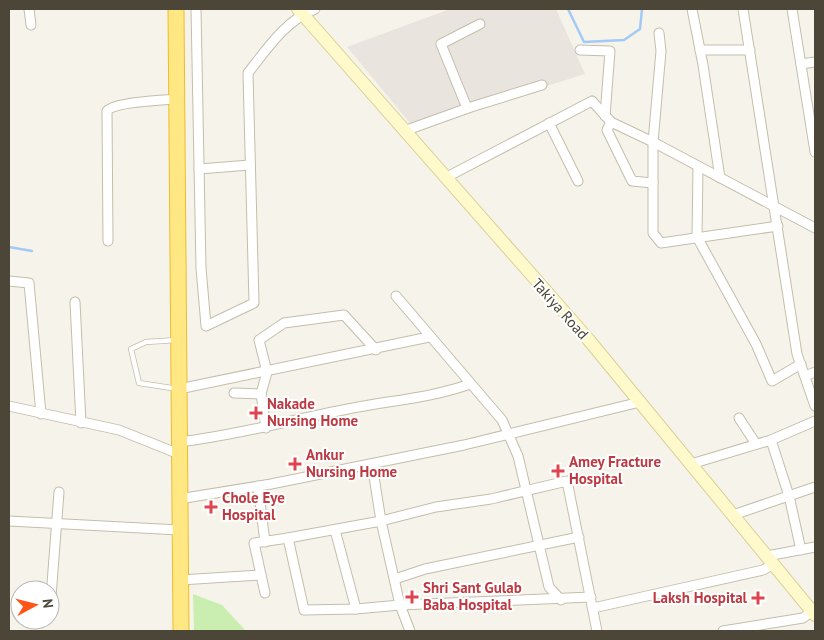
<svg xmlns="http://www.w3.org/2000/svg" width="824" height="640" font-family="'PT Sans',sans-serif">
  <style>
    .industrial { fill: #e9e5de }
    .green { fill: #caeeb0 }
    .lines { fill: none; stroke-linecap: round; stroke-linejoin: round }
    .stream { stroke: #a2caf7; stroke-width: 2.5 }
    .service-casing { stroke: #c3beab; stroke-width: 6 }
    .minor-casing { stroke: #c3beab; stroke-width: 11 }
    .secondary-casing { stroke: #dad096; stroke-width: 14 }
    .trunk-casing { stroke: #ecbd2e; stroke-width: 17 }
    .service { stroke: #fff; stroke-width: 4.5 }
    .minor { stroke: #fff; stroke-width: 9 }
    .secondary { stroke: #fff9cb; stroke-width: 12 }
    .trunk { stroke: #ffe783; stroke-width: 15 }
    .health-dot { fill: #e0444e; stroke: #fff; stroke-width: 2 }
    .labels { text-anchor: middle; stroke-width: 4; stroke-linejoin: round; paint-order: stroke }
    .street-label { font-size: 15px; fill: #4b4637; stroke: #fff }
    .health-label { font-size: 15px; font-weight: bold; fill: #be3a42; stroke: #fff; text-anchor: start }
  </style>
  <rect width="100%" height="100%" fill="#f6f4ea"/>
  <path class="industrial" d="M450 9H556L585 74 414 128 347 47Z"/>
  <path class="green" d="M193 594 222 605 246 631H194Z"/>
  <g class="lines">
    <g class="stream">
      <path d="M568 9 584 42 624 40 640 29 642 9"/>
      <path d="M9 247 32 251"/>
    </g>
    <defs>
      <path id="service" d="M177 340 146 342 131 349 139 383 178 389"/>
      <g id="minor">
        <path d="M29 9 31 25"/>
        <path d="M196 9 201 268 206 326 254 303 248 73C266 50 287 19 315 9"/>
        <path d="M692 9 703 65 720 178"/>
        <path d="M743 9 797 354 815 406"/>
        <path d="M792 9 815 152"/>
        <path d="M659 33 661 51 653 142V233L661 243 778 226"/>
        <path d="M580 50 610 51 605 116"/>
        <path d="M700 50H750"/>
        <path d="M801 64 815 62"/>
        <path d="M467 108 441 44 480 24"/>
        <path d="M611 122 607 130 632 181 653 183"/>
        <path d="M549 123 578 181"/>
        <path d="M404 131 471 107 542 85"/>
        <path d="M698 166 697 237 756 344 772 381 801 364"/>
        <path d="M199 169 250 165"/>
        <path d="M445 178 592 101 611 122 653 142 815 228"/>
        <path d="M108 241 107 111C114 102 163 100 177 99"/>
        <path d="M9 281 29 283 41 414"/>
        <path d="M396 296 502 420 518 456 549 587 561 600"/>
        <path d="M75 302 81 423"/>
        <path d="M805 376 815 372"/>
        <path d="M179 389 429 337"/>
        <path d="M234 393 261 394 267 372 259 340 284 323 344 315 376 350"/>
        <path d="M261 394 266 428"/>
        <path d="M9 406 119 430 179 454"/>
        <path d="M739 418 756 444"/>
        <path d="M771 440 815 421"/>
        <path d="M179 442C240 435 298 418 358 407 396 400 434 397 470 384"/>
        <path d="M372 464 381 521 400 605 356 609 304 610 288 538 381 521 436 507 491 499 567 481 597 631"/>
        <path d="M691 464 771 440 789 496 801 550"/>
        <path d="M258 486 265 542"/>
        <path d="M179 499 271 484 464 445 640 402"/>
        <path d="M733 515 815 487"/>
        <path d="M9 521 179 530"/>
        <path d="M335 530 356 609"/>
        <path d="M767 556 815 547"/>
        <path d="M395 579 425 569 579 537"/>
        <path d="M180 580 261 575"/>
        <path d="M265 593 254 543 288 538"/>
        <path d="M51 597 59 492"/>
        <path d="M400 605 591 597"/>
        <path d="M400 605 410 631"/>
        <path d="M593 608 763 570 774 564"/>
        <path d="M723 631 803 618 812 611"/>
      </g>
      <path id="secondary" d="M298 9 588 339 815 615"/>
      <path id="trunk" d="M176 9 181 631"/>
    </defs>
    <use href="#service" class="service-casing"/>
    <use href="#minor" class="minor-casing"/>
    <use href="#secondary" class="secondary-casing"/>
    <use href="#trunk" class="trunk-casing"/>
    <use href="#service" class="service"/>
    <use href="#minor" class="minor"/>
    <use href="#secondary" class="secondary"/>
    <use href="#trunk" class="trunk"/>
  </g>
  <g class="health-dot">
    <path d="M253.5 405.5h5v5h5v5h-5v5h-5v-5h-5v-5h5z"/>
    <path d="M292.5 456.5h5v5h5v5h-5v5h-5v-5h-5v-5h5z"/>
    <path d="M555.5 463.5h5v5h5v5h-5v5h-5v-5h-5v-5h5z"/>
    <path d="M208.5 499.5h5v5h5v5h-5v5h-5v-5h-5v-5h5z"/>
    <path d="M409.5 589.5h5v5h5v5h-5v5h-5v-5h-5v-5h5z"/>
    <path d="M755.5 590.5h5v5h5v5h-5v5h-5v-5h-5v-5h5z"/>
  </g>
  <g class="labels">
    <g class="street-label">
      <text transform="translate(560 309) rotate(48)" y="5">Takiya Road</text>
    </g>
    <g class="health-label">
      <text x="267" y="409">Nakade<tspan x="267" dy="17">Nursing Home</tspan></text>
      <text x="306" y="460">Ankur<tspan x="306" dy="17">Nursing Home</tspan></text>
      <text x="569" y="467">Amey Fracture<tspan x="569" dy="17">Hospital</tspan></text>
      <text x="222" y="503">Chole Eye<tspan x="222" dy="17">Hospital</tspan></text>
      <text x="423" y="593">Shri Sant Gulab<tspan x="423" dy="17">Baba Hospital</tspan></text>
      <text x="747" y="603" text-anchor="end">Laksh Hospital</text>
    </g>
  </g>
  <rect width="824" height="640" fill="none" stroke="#4b4637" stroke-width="20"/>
  <g transform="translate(35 605) rotate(83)"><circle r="24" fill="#ffffff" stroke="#b7b5af"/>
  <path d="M0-4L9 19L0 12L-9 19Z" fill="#ff5618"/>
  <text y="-8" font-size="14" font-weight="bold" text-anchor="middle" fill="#4b4637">N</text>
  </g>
</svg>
